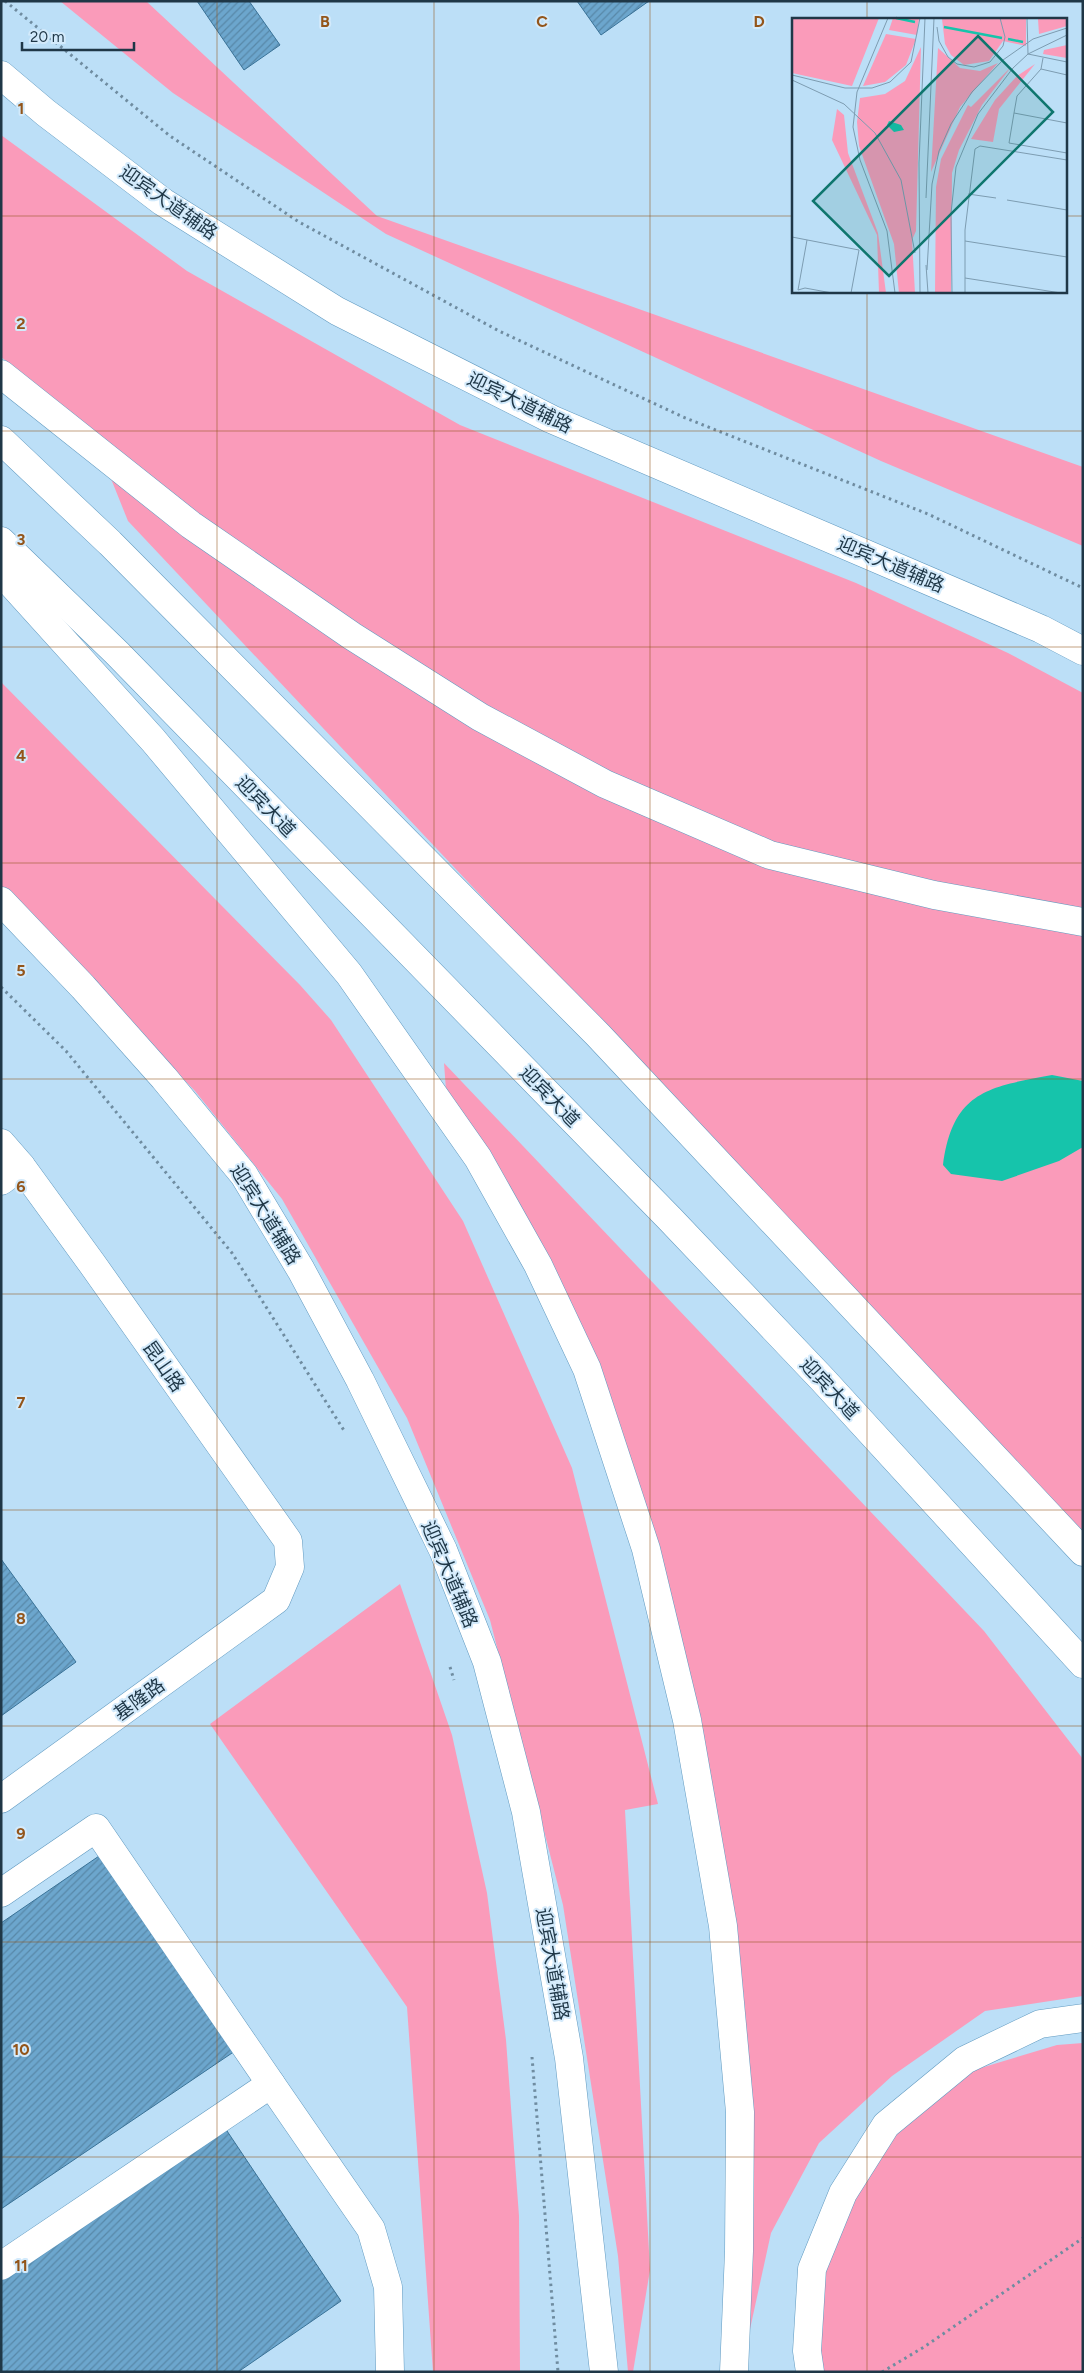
<svg xmlns="http://www.w3.org/2000/svg" width="1084" height="2373" font-family="Figtree,'Noto Sans SC',sans-serif">
  <style>
    .grass { fill: #fa9bba }
    .water { fill: #16c4ab }
    .building { fill: url(#building-hatch); stroke: #397297 }
    .lines { fill: none; stroke-linecap: round; stroke-linejoin: round }
    .minor-casing { stroke: #619ac0; stroke-width: 29 }
    .major-casing { stroke: #619ac0; stroke-width: 29 }
    .highway-casing { stroke: #619ac0; stroke-width: 29 }
    .path { stroke: #6f8ca0; stroke-width: 3; stroke-dasharray: 2.5 4; stroke-linecap: butt }
    .minor { stroke: #fff; stroke-width: 28 }
    .major { stroke: #fff; stroke-width: 28 }
    .highway { stroke: #fff; stroke-width: 28 }
    .grid { fill: none; stroke: #93551a; stroke-width: 1; stroke-opacity: 0.55 }
    .labels { text-anchor: middle; stroke-width: 4; stroke-linejoin: round; paint-order: stroke }
    .street-label { font-size: 19px; fill: #1f3747; stroke: #d3eafb }
    .inset-river { fill: none; stroke: #16c4ab; stroke-width: 2.5 }
    .inset-road { fill: none; stroke: #7d9cb1; stroke-width: 1 }
    .view { fill: #0f766e; fill-opacity: 0.15; stroke: #0f766e; stroke-width: 2.5 }
    .inset-edge { fill: none; stroke: #1f3747; stroke-width: 2.5 }
    .grid-label { font-size: 16px; text-anchor: middle; font-weight: bold; fill: #93551a; stroke: #d3eafb; stroke-width: 4; stroke-linejoin: round; paint-order: stroke }
  </style>
  <defs>
    <pattern id="building-hatch" width="6" height="6" patternUnits="userSpaceOnUse" patternTransform="scale(1.25)"><rect width="6" height="6" fill="#6ca6cd"/><path d="M-1 1l2-2M0 6l6-6M5 7l2-2" fill="none" stroke="#5888a8"/></pattern>
  </defs>
  <rect width="100%" height="100%" fill="#bcdff7"/>
  <g class="grass">
    <path d="M60 1H146L377 216 1083 467V546L881 461 386 234 173 93Z"/>
    <path d="M1 135 187 271 460 425 856 583 1008 653 1083 693V1535L128 521 91 429 1 357Z"/>
    <path d="M1 682 300 985 331 1020 463 1221 572 1468 658 1804 625 1810 650 2270 633 2372H628L618 2256 563 1905 490 1620 407 1418 282 1199 195 1091 1 892Z"/>
    <path d="M444 1063 984 1631 1083 1759V1996L985 2011 892 2076 819 2143 771 2233 750 2329 744 1997 703 1740 612 1405 446 1090Z"/>
    <path d="M400 1584 452 1735 487 1893 506 2040 519 2216 520 2372H433L407 2007 210 1724Z"/>
    <path d="M1083 2043V2372H820L823 2276 840 2223 894 2134 974 2070 1057 2045Z"/>
  </g>
  <path class="water" d="M1052 1075 1083 1081V1147L1059 1161 1002 1181 951 1174 943 1165C953 1091 988 1087 1052 1075Z"/>
  <g class="building">
    <path d="M197 1H249L280 45 244 70Z"/>
    <path d="M577 1H649L601 35Z"/>
    <path d="M1 1559 76 1662 1 1716Z"/>
    <path d="M102 1854 235 2051 1 2209V1923Z"/>
    <path d="M223 2125 341 2301 238 2372H1V2275Z"/>
  </g>
  <g class="lines">
    <defs>
      <g id="minor">
        <path d="M1 1143 21 1166 93 1265 288 1541 290 1567 276 1600 1 1799"/>
        <path d="M1 1181 21 1166"/>
        <path d="M1 1893 96 1828 271 2084"/>
        <path d="M1 2266 271 2084 371 2229 388 2287 390 2372"/>
      </g>
      <g id="major">
        <path d="M1 75 46 113 163 202 337 311 551 419 1041 629 1083 651"/>
        <path d="M1 901 83 987 164 1078 244 1175 301 1270 360 1380 443 1550 487 1662 526 1812 569 2058 604 2372"/>
      </g>
      <g id="highway">
        <path d="M1 374 191 525 352 636 480 717 605 784 770 855 934 895 1083 922"/>
        <path d="M1 440 110 543 598 1035 1083 1552"/>
        <path d="M1 541 117 653 670 1219 823 1380 1083 1664"/>
        <path d="M1 572 153 740 349 974 478 1158 538 1265 587 1369 646 1549 687 1720 723 1926 740 2112 739 2251 734 2372"/>
        <path d="M810 2372 807 2351 812 2269 843 2193 886 2125 965 2060 1040 2024 1083 2018"/>
      </g>
    </defs>
    <use href="#minor" class="minor-casing"/>
    <use href="#major" class="major-casing"/>
    <use href="#highway" class="highway-casing"/>
    <g class="path">
      <path d="M5 1 170 136 299 222 499 331 683 417 928 514 1083 588"/>
      <path d="M1 987 66 1051 232 1253 345 1432"/>
      <path d="M450 1667 454 1680"/>
      <path d="M532 2057 558 2372"/>
      <path d="M882 2372 924 2347 1083 2238"/>
    </g>
    <use href="#minor" class="minor"/>
    <use href="#major" class="major"/>
    <use href="#highway" class="highway"/>
  </g>
  <path class="grid" d="M217 1V2372M434 1V2372M650 1V2372M867 1V19M1 216H793M1065 216H1083M867 291V2372M1 431H1083M1 647H1083M1 863H1083M1 1079H1083M1 1294H1083M1 1510H1083M1 1726H1083M1 1942H1083M1 2157H1083"/>
  <g class="labels">
    <g class="street-label">
      <text transform="translate(169 202) rotate(35)" y="7">迎宾大道辅路</text>
      <text transform="translate(520 402) rotate(26)" y="7">迎宾大道辅路</text>
      <text transform="translate(891 564) rotate(23)" y="7">迎宾大道辅路</text>
      <text transform="translate(266 806) rotate(46)" y="7">迎宾大道</text>
      <text transform="translate(550 1096) rotate(46)" y="7">迎宾大道</text>
      <text transform="translate(266 1214) rotate(58)" y="7">迎宾大道辅路</text>
      <text transform="translate(164 1366) rotate(55)" y="7">昆山路</text>
      <text transform="translate(830 1388) rotate(47)" y="7">迎宾大道</text>
      <text transform="translate(450 1574) rotate(67)" y="7">迎宾大道辅路</text>
      <text transform="translate(139 1699) rotate(-36)" y="7">基隆路</text>
      <text transform="translate(553 1964) rotate(80)" y="7">迎宾大道辅路</text>
    </g>
  </g>
  <g transform="translate(792 18)">
    <rect width="275" height="275" fill="#bcdff7"/>
    <path d="M0 0H87L60 68 0 55ZM101 0H127L125 17 97 12ZM234 0V28L211 23 197 43 172 47 159 37 153 26 150 1ZM275 0V8L247 16 246 1ZM94 16 124 21 114 47 93 64 71 68ZM129 29 124 213 120 222 123 275H107L102 226 67 128 65 104 68 80 93 76 113 63ZM146 30 168 50 188 53 206 45 168 89 139 154ZM243 46 207 91 201 124 179 121 203 82 225 58ZM219 49 190 87 167 132 160 155 159 275H143L144 169 149 141 176 87 179 89ZM45 91 52 97 56 135 86 215 94 275H87L85 217 40 122Z" fill="#fa9bba"/>
    <path d="M275 27V40L251 36 252 32Z" fill="#fa9bba"/>
    <path d="M97 103 109 107 112 112 102 114 95 107Z" fill="#16c4ab"/>
    <path class="inset-river" d="M104 0 123 4M152 9 210 20M216 21 231 24"/>
    <path class="inset-road" d="M96 0 65 74 61 109 68 142 95 213 103 275M145 9 147 23 156 39 165 46 182 49 198 44 211 28 213 19 208 0M236 36 275 44M236 36 275 17M251 40 249 51 225 78 222 95 275 105M249 51 275 57M0 57 53 70H80L98 64 119 44 128 0M0 62 52 86 83 115 109 162 123 235M222 95 217 125 275 135M176 176 204 180M134 180 142 0M215 182 275 192M0 219 67 232 59 275M173 223 275 239M134 247 136 275M135 252 140 166 147 133 159 106 180 74 211 42 241 21 275 10M173 260 269 275M6 272 15 222M6 272 13 270 40 275M128 275 127 145 133 0M160 275 159 195 164 149 186 96 221 50 236 36 235 0M173 275V212L183 131 188 128 275 142"/>
    <path class="view" d="M186 18 261 94 97 258 21 183Z"/>
    <rect width="275" height="275" class="inset-edge"/>
  </g>
  <g class="grid-label">
    <text x="325" y="27">B</text>
    <text x="542" y="27">C</text>
    <text x="759" y="27">D</text>
    <text x="21" y="114">1</text>
    <text x="21" y="329">2</text>
    <text x="21" y="545">3</text>
    <text x="21" y="761">4</text>
    <text x="21" y="976">5</text>
    <text x="21" y="1192">6</text>
    <text x="21" y="1408">7</text>
    <text x="21" y="1624">8</text>
    <text x="21" y="1839">9</text>
    <text x="21" y="2055">10</text>
    <text x="21" y="2271">11</text>
  </g>
  <rect width="1084" height="2373" fill="none" stroke="#1f3747" stroke-width="5"/>
  <path d="M22 42v8h112v-8" fill="none" stroke="#1f3747" stroke-width="2.5"/>
  <text x="30" y="42" font-size="15" fill="#1f3747" stroke="#d3eafb" stroke-width="4" paint-order="stroke">20 m</text>
</svg>
